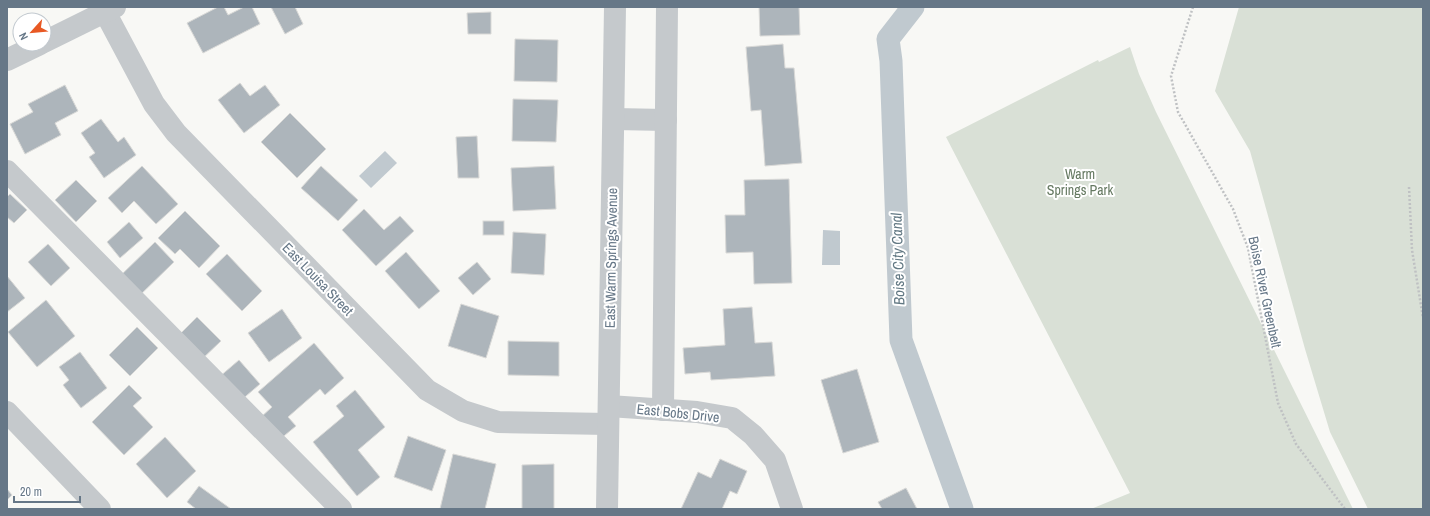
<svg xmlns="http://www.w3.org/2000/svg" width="1430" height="516" font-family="'Archivo Narrow',sans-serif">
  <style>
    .green { fill: #d9e0d6 }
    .water { fill: #c0c9cf }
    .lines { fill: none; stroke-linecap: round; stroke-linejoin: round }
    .canal { stroke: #c0c9cf; stroke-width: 23 }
    .building { fill: #adb5bb; stroke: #d9d9d7 }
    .path { stroke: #bfc1c3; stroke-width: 2.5; stroke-dasharray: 2 2; stroke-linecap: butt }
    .minor { stroke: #c5c9cc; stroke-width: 22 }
    .labels { text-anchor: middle; stroke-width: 4; stroke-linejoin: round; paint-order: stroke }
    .park-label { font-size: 14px; fill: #657961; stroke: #fff }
    .street-label { font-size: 14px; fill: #667787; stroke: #fff }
    .water-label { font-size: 15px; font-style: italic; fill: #627883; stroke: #fff }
  </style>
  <rect width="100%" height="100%" fill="#f8f8f5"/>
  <g class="green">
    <path d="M1239 7H1423V509H1368L1330 432 1305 349 1250 151 1215 91Z"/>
    <path d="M1130 47 1139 74 1156 112 1353 509H1091L1130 493 946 137 1098 60 1099 62Z"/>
  </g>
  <g class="water">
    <path d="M385 151 397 163 371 188 359 176Z"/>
    <path d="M823 230 840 231V265H822Z"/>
  </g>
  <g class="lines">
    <path class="canal" d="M913 7 888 39 891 61 901 340 962 509"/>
  </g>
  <g class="building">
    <path d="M218 7H224L228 15 244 7H252L260 24 203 53 187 23Z"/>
    <path d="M271 7H295L303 24 285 34Z"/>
    <path d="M759 7H799L800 35 760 36Z"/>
    <path d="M491 12V34H468L467 13Z"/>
    <path d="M515 39 558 40 557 82 514 81Z"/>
    <path d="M783 44 785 68H794L802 163 765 166 761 110 751 111 746 47Z"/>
    <path d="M240 83 250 96 265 85 280 105 244 133 218 100Z"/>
    <path d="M65 85 78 111 55 123 61 135 25 154 10 124 33 112 28 104Z"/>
    <path d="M513 99 558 100 556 142 512 141Z"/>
    <path d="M290 113 326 149 297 178 261 142Z"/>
    <path d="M101 119 118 142 124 137 136 155 104 178 89 157 95 153 81 133Z"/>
    <path d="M477 136 479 178H458L456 137Z"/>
    <path d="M142 166 178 204 156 224 134 201 122 213 108 198Z"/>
    <path d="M321 166 358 200 338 221 301 188Z"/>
    <path d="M554 166 556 209 513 211 511 168Z"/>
    <path d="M789 179 792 283 754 284 753 252 726 253 725 215H745L744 180Z"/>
    <path d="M76 180 97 201 76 222 55 200Z"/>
    <path d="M10 194 27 210 14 223 7 217V197Z"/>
    <path d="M364 209 384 230 400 216 414 231 376 266 342 230Z"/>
    <path d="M185 211 220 246 199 268 180 249 175 254 158 238Z"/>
    <rect x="483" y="221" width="21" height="14"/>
    <path d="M129 222 143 238 120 258 107 242Z"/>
    <path d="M513 232 546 234 544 275 511 273Z"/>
    <path d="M155 242 174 262 136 299 117 279Z"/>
    <path d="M48 244 70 268 51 286 28 262Z"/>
    <path d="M406 252 440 291 419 309 385 271Z"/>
    <path d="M227 254 262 291 242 311 206 274Z"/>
    <path d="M477 262 491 279 473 295 458 278Z"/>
    <path d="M7 276 25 298 7 312Z"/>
    <path d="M46 300 75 336 37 367 8 332Z"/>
    <path d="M461 304 499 316 486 358 448 346Z"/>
    <path d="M752 307 755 343 772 342 775 376 711 380 710 372 685 374 683 348 725 345 723 309Z"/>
    <path d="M282 309 302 338 269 362 248 333Z"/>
    <path d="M197 317 221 341 200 361 177 337Z"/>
    <path d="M137 327 158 348 130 376 109 355Z"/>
    <path d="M508 341 559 342V376L508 375Z"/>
    <path d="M314 343 344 378 325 395 320 389 288 417 296 426 279 440 260 418 272 407 258 392Z"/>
    <path d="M80 352 107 388 81 408 63 385 69 380 59 367Z"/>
    <path d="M239 360 260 384 239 402 218 378Z"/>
    <path d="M857 369 879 442 843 453 821 380Z"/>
    <path d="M129 385 142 398 133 406 153 427 124 455 92 422Z"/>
    <path d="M355 390 385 427 358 450 380 477 357 496 313 442 344 416 336 406Z"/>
    <path d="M408 436 446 450 432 491 394 477Z"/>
    <path d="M165 437 196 471 167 498 136 464Z"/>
    <path d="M453 454 496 464 485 509H440Z"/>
    <path d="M720 459 747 471 737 494 730 491 722 509H681L698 472 711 478Z"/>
    <path d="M554 464V509H522V465Z"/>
    <path d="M199 486 231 509H196L187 502Z"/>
    <path d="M906 488 917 509H882L878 502Z"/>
    <path d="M7 489 12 495 7 500Z"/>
  </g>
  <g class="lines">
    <g class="path">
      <path d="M1193 7 1171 76 1178 112 1233 209 1248 248 1278 403 1296 444 1345 509"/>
      <path d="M1409 187 1412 250 1423 318"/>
    </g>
    <g class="minor">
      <path d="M105 12 154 104 176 133 427 390 463 411 498 422 608 424"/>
      <path d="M44 42 115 7"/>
      <path d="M7 60 40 44"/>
      <path d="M614 119 666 120"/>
      <path d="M7 171 341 509"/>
      <path d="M609 406 697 412 732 418 753 435 775 460 792 509"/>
      <path d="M663 410 667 7"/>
      <path d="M7 412 100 509"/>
      <path d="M607 509 615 7"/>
    </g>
  </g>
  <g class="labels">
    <g class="park-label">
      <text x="1080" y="179">Warm<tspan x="1080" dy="16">Springs Park</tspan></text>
    </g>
    <g class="street-label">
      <text transform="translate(611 258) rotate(-89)" y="5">East Warm Springs Avenue</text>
      <text transform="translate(318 279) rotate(46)" y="5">East Louisa Street</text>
      <text transform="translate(1265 292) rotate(78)" y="5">Boise River Greenbelt</text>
      <text transform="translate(678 413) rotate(6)" y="5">East Bobs Drive</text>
    </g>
    <g class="water-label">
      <text transform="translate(898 259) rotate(-92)" y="5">Boise City Canal</text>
    </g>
  </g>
  <rect width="1430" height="516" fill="none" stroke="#667787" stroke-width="16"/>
  <g transform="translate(32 32) rotate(243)"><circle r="19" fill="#ffffff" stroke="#c2c9cf"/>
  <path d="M0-3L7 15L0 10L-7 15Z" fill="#e85924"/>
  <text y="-6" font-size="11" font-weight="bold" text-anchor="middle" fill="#667787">N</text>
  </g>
  <path d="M14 496v6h66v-6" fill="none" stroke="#667787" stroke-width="2"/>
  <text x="20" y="496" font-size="12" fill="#667787" stroke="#ffffff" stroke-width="3" paint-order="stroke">20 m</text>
</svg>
